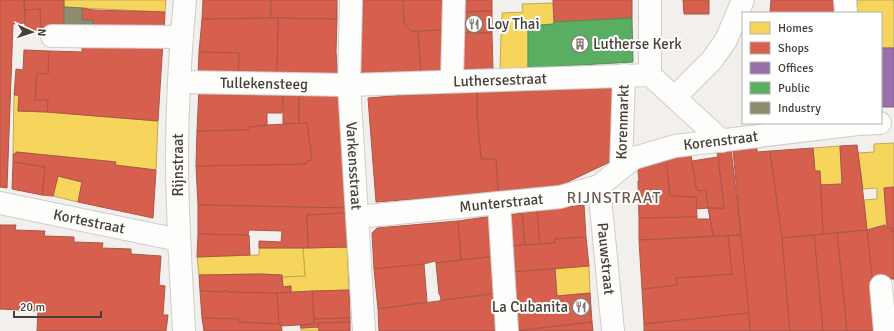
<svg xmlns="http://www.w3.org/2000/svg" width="894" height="331" font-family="Signika,sans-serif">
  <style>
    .homes { fill: #f6d55c; stroke: #c2a851 }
    .shops { fill: #d6604d; stroke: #ab5647 }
    .offices { fill: #9970ab; stroke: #816288 }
    .public { fill: #5aae61; stroke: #558d55 }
    .industry { fill: #8c8c6e; stroke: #78755e }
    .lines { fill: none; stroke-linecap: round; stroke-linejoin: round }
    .pedestrian-casing { stroke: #d0cdca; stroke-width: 24 }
    .pedestrian { stroke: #fdfdfc; stroke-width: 22 }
    .labels { text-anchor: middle; stroke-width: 4; stroke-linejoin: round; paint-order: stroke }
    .poi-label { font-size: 15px; fill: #484038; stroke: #fff; text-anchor: start }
    .street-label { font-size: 15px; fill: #484038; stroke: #fff }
    .neighbourhood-label { font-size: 16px; letter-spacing: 1px; fill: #6b5c50; stroke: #fff }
  </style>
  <rect width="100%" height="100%" fill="#f2efec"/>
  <g class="homes">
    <path d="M64 0H166L165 12 64 7Z"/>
    <path d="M857 0H894V48H881V13H858Z"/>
    <path d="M553 3 554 24 528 26V68L500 69 501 35H502V13L523 12 522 4Z"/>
    <path d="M14 95H19L18 111 47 112 158 121 156 170 115 165 116 162 16 152V154H13Z"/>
    <path d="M894 143V187L884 188 887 228H885V225L867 230 864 200 877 199V188L863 189 858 153 874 152V144Z"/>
    <path d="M840 146 842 184 821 185 820 171H815L813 148Z"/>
    <path d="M58 176 82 182 78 202 53 196Z"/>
    <path d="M347 247 349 290 291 292V286L283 287 282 277 305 276 303 248Z"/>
    <path d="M259 248H303L305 276 282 277V275L260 274 199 275 197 257 259 255Z"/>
    <path d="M589 266 590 293 557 296 555 269Z"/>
    <path d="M319 327V331H301V328Z"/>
  </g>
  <g class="shops">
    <path d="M0 0H24L25 23 13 24 7 188 0 187Z"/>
    <path d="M24 0H64V31H41L40 9 25 10Z"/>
    <path d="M203 0H271V18L202 19Z"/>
    <path d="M271 0H337V19L271 18Z"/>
    <path d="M362 0H403L404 23 411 31H418L421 74 366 77 360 71Z"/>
    <path d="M403 0H446V30L411 31 404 23Z"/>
    <path d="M463 0H492V11L463 12Z"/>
    <path d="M553 0H632V18L554 22Z"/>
    <path d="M683 0H709V14H684Z"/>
    <path d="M771 0H836L838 13H770Z"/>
    <path d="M82 8 94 10 165 12 164 32H93V20H82Z"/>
    <path d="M40 9 41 31 25 32V10Z"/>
    <path d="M492 11V33H463V12Z"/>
    <path d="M278 18 277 77H238L239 53 199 52 202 19Z"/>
    <path d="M278 18 337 19 336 52 338 78 277 77Z"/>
    <path d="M446 30 441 73 421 74 418 31Z"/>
    <path d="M463 33H492L493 70 464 71Z"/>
    <path d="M82 40 163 41 158 121 47 112 48 100H35L37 73 48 74 49 51 82 52Z"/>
    <path d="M24 50 49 51 48 74 37 73 35 100H48L47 112 18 111 19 95H14L16 69 23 70Z"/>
    <path d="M199 52 239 53 238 77H198Z"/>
    <path d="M619 84 612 161 557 187 498 193 496 159H481L477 116V89Z"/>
    <path d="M199 88H283L282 113H267V125L250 127 248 130 197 131Z"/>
    <path d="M283 88 299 89V124H283Z"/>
    <path d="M299 89H339L346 208 198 205 196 166 306 164V161L312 160 307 123 299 124Z"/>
    <path d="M477 89V116L481 159H496L498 193 376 202 368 98Z"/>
    <path d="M307 123 312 160 306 161V164L196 166 197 131 248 130 250 127 267 125Z"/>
    <path d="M857 145 861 175 867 230 823 234 821 185 842 184 840 146Z"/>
    <path d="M757 147V152L770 151 782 238 790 331H750L733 150Z"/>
    <path d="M813 148 815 171H820L823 234 782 238 770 151Z"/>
    <path d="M731 149 741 235 713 236 708 208H724L717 151Z"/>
    <path d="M16 152 116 162 115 165 156 170 153 218 78 202 82 182 58 176 53 196 42 195 45 167 13 162V154H16Z"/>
    <path d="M691 155 696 187 698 191 706 190 708 208 697 209 696 197 670 196 666 164H668L667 158Z"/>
    <path d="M718 157 724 208H708L706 190 698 191 696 187 692 161Z"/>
    <path d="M666 159 670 196 696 197 697 217 639 218 638 181H639L637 161Z"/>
    <path d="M13 162 45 167 42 195 12 189Z"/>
    <path d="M894 187V232H891V228H887L884 188Z"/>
    <path d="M198 205 346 208V213L307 215 308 248H259V241L281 242 282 231 249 230 248 235 198 234Z"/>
    <path d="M584 205 586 237 555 239V243L540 244 537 211Z"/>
    <path d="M537 211 540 244 525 245 522 213Z"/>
    <path d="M346 213 347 247 308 248 307 215Z"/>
    <path d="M522 213 525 245 508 246 506 215Z"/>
    <path d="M493 216 496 256 461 260 458 221Z"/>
    <path d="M697 217V219H710V217L713 236 639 240V218Z"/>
    <path d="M458 221 461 260 436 263 435 261 424 264 374 269 372 233 377 228Z"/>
    <path d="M0 225H16L15 230 43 231H45L44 236 74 237V242L103 243 102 248 131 249V254L161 256 159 285 165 286 163 315H168L166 331H37L38 311 0 309Z"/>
    <path d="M885 225V228H891V232H894V279H872L867 230Z"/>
    <path d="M867 230 878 331H847L837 233Z"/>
    <path d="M837 233 847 331H823L814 235Z"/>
    <path d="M198 234 249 235 250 255 197 257Z"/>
    <path d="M741 235 749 313 644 324 642 289 677 285 676 278 732 274 728 236Z"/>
    <path d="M814 235 823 331H790L782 238Z"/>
    <path d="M728 236 732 274 676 278 677 285 642 289 639 240Z"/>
    <path d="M586 237 589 266 509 272 508 246 555 243V239Z"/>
    <path d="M496 256 499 293 441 300 440 295 439 294 436 263Z"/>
    <path d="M424 264 427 302 378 309 374 269Z"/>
    <path d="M555 269 557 296 590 293 592 322 516 331 509 272Z"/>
    <path d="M260 274 282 275 283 287 291 286V292L267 294 228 292V291H222V292L200 291 199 275Z"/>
    <path d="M349 290 350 318 314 319 312 291Z"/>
    <path d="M200 291 222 292V291H228V292L277 293 279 324 238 322V319L202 318Z"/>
    <path d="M312 291 314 324 281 326V324H279L277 293Z"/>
    <path d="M499 293 502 331H379L378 309Z"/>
    <path d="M749 313 750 331H644V324Z"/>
    <path d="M202 318 238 319V322L279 324H281L282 331H204Z"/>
    <path d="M350 318V322L318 323 319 327 301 328 300 325 314 324V319Z"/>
    <path d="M350 322V331H319L318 323Z"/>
    <path d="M592 322 593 331H516Z"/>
  </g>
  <rect class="offices" x="881" y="48" width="13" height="59"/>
  <path class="public" d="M632 18 633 62 528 68V26L554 24V22Z"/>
  <path class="industry" d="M64 7 82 8V20H93V32L64 31Z"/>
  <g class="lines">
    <defs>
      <g id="pedestrian">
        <path id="s1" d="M351 0 349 85 364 331"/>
        <path d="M650 0V75L722 141"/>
        <path d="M845 0 846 13"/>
        <path d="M52 36 182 37"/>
        <path d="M452 81 454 0"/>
        <path id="s2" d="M180 82 349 85 650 75"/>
        <path d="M675 97 712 60 726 40 743 0"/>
        <path id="s3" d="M621 168 624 75"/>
        <path id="s4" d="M599 186 613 331"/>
        <path id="s5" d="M0 203 179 240"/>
        <path d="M499 204 507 331"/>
        <path id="s6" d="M357 217 560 197 599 186 634 158 675 146 858 124 880 123"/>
        <path d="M881 286 885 331"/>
        <path d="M184 331C181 273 177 216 177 158 177 105 180 52 185 0"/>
      </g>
    </defs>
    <use href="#pedestrian" class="pedestrian-casing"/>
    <use href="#pedestrian" class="pedestrian"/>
  </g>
  <defs>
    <symbol id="restaurant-ring" viewBox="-11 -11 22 22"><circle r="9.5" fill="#fff" stroke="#847d77" stroke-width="1.5"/><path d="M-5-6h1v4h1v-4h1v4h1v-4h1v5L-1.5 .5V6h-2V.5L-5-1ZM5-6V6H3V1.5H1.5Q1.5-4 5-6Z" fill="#847d77"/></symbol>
    <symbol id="building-ring" viewBox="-11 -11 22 22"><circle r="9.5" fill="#fff" stroke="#847d77" stroke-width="1.5"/><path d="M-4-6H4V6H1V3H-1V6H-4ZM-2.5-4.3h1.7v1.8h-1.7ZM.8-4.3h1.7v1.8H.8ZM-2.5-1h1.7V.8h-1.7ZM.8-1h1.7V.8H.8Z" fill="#847d77"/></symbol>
  </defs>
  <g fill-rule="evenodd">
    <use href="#restaurant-ring" x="464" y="14" width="20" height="20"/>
    <use href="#building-ring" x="570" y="34" width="20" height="20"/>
    <use href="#restaurant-ring" x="571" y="297" width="20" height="20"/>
  </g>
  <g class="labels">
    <g class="poi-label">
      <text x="487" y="29">Loy Thai</text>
      <text x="593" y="49">Lutherse Kerk</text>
      <text x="568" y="312" text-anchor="end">La Cubanita</text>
    </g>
    <g class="street-label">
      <text dy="5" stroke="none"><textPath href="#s2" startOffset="320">Luthersestraat</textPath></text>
      <text dy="5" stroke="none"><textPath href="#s2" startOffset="84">Tullekensteeg</textPath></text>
      <text dy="5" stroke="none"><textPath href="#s3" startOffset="46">Korenmarkt</textPath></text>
      <text dy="5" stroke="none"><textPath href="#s6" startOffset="378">Korenstraat</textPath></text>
      <text transform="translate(178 165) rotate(-90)" y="5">Rijnstraat</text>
      <text dy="5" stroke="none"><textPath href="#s1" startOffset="166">Varkensstraat</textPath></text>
      <text dy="5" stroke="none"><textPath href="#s6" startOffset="145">Munterstraat</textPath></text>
      <text dy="5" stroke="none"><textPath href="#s5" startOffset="91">Kortestraat</textPath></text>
      <text dy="5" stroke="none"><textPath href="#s4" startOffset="73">Pauwstraat</textPath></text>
    </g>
    <g class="neighbourhood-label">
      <text x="614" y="203">RIJNSTRAAT</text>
    </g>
  </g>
  <rect x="742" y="12" width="140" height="112" fill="#ffffff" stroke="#b6b3af"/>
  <rect x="750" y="22" width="20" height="12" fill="#f6d55c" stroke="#b6b3af"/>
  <text x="778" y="32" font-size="12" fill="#484038">Homes</text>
  <rect x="750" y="42" width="20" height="12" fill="#d6604d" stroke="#b6b3af"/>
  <text x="778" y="52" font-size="12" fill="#484038">Shops</text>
  <rect x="750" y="62" width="20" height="12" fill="#9970ab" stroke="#b6b3af"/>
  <text x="778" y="72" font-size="12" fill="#484038">Offices</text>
  <rect x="750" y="82" width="20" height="12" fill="#5aae61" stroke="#b6b3af"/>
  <text x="778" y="92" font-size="12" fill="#484038">Public</text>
  <rect x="750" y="102" width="20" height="12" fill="#8c8c6e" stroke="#b6b3af"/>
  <text x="778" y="112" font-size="12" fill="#484038">Industry</text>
  <g transform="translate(32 32) rotate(93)" stroke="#ffffff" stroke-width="3" paint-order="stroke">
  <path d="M0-3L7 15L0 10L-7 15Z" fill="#484038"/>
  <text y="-6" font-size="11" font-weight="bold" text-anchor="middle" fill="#484038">N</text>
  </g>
  <path d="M14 311v6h87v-6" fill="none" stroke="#484038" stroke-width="2"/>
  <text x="20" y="311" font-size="12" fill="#484038" stroke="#ffffff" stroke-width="3" paint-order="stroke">20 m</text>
</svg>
